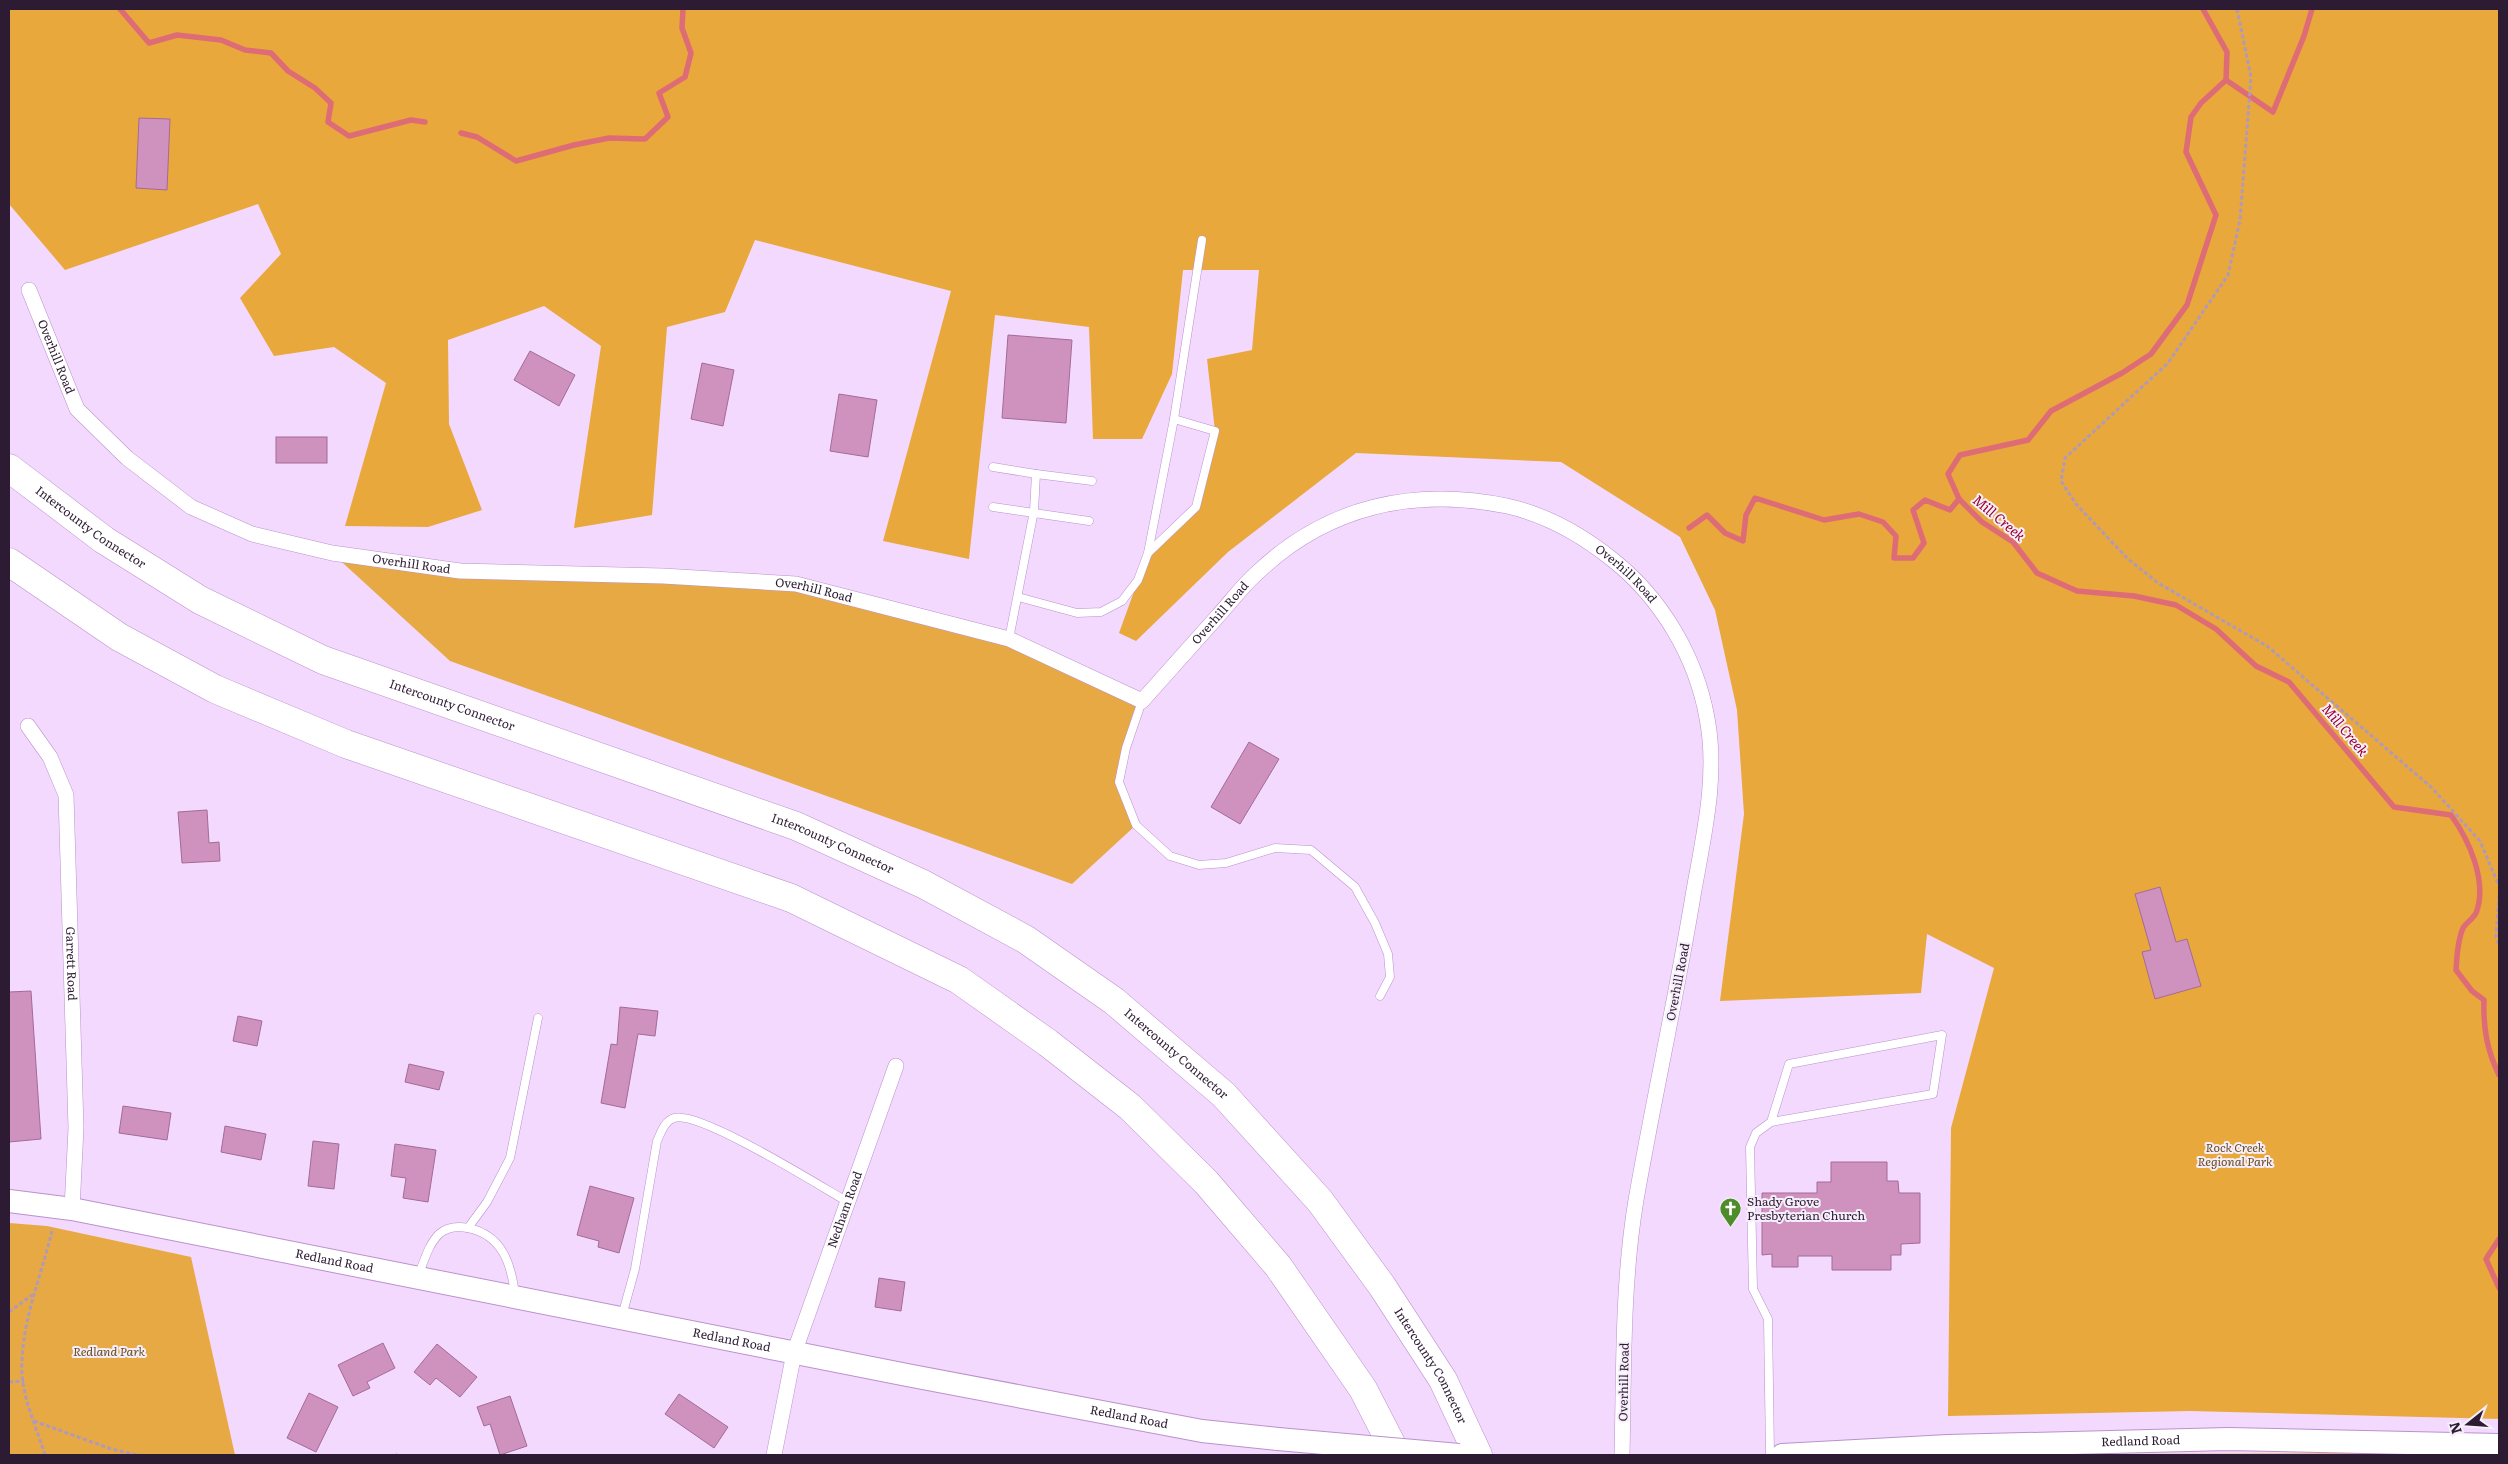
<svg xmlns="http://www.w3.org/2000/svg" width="2508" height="1464" font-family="Literata,serif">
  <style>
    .green { fill: #e7a944 }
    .forest { fill: #e9a83b }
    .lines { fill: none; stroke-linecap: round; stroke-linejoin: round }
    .stream { stroke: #de6c76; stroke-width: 5.5 }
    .building { fill: #cf92bf; stroke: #a46a96 }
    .lane-casing { stroke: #bb91cc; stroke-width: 9 }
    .street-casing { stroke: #bb91cc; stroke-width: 16 }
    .secondary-casing { stroke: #bb91cc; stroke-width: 24 }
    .highway-casing { stroke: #bb91cc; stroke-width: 29 }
    .path { stroke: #b099ba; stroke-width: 3; stroke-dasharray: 4 2.5; stroke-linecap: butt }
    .lane { stroke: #fff; stroke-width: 8 }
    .street { stroke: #fff; stroke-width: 15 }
    .secondary { stroke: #fff; stroke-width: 22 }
    .highway { stroke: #fff; stroke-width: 28 }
    .secondary-bridge-casing { stroke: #bb91cc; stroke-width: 24; stroke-linecap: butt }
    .secondary-bridge { stroke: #fff; stroke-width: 22 }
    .labels { text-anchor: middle; stroke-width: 4; stroke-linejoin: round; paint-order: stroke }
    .street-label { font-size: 12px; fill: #2c1b32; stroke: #f6eefa }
    .park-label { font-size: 12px; font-style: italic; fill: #674c21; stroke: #f6eefa }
    .poi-label { font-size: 12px; fill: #2c1b32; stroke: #f6eefa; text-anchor: start }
    .water-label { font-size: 14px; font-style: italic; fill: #99022e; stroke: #f6eefa }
  </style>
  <rect width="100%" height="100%" fill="#f3d9fe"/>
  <g class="green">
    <path d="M332 553 460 571 796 584 1009 639 1142 701 1119 781 1136 825 1072 884 450 661Z"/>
    <path d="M9 1223 47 1226 191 1257 235 1455H9Z"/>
    <path d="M2434 1453 2487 1455H2085L2113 1454Z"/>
  </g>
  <path class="forest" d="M9 9H2499V1419L2190 1411 1948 1416 1951 1128 1994 968 1927 934 1921 993 1720 1001 1744 814 1737 710 1715 610 1680 537 1561 462 1356 453 1228 552 1136 641 1119 633 1148 553 1196 507 1215 431 1207 359 1252 350 1259 270H1183L1172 374 1142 439H1093L1089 327 995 315 969 559 883 541 951 291 755 240 725 312 667 327 652 515 574 528 601 346 544 306 448 340 449 424 482 510 428 527 345 526 386 383 334 347 274 356 240 298 281 254 258 204 65 270 9 204Z"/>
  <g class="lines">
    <g class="stream">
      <path d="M120 9 149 43 177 35 221 40 245 50 271 53 288 71 315 88 331 103 328 122 349 136 411 120 425 122"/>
      <path d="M2203 9 2227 52 2226 80 2201 103 2191 117 2186 152 2216 215 2187 305 2151 354 2122 373 2051 411 2028 440 1960 455 1948 474 1959 499 1982 522 2013 542 2037 573 2077 591 2134 596 2176 605 2216 629 2256 666 2289 682 2394 807 2451 815C2469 840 2488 882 2476 913 2473 919 2466 923 2463 928 2457 941 2457 957 2456 970L2472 991 2484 1000C2483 1028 2487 1050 2499 1075"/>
      <path d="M2226 80 2273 112 2304 36 2312 9"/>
      <path d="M461 133 477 137 516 161 574 145 609 138 645 139 668 117 659 93 685 77 691 53 682 28 683 9"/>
      <path d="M1689 528 1707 515 1725 533 1743 541 1746 515 1755 498 1824 520 1859 514 1883 522 1896 536 1894 558H1913L1924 543 1913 510 1925 500 1950 510 1959 499"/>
      <path d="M2499 1239 2486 1259 2499 1288"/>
    </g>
  </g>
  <g class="building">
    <path d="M139 118 170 119 167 190 136 188Z"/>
    <path d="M1008 335 1072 340 1066 423 1002 418Z"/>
    <path d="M530 351 575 375 559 406 514 380Z"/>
    <path d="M702 363 734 370 723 426 691 419Z"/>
    <path d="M839 394 877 400 868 457 830 451Z"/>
    <rect x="276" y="437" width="51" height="26"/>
    <path d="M1249 742 1279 759 1240 824 1211 807Z"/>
    <path d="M207 810 209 843 219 842 220 861 182 863 178 812Z"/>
    <path d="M2160 887 2176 942 2187 939 2201 986 2155 999 2142 952 2151 950 2135 894Z"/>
    <path d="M31 991 41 1139 9 1142V992Z"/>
    <path d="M620 1007 658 1011 655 1036 638 1034 625 1108 601 1103 611 1044 617 1045Z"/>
    <path d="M238 1016 262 1021 257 1046 233 1041Z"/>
    <path d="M409 1064 444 1072 439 1090 405 1082Z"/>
    <path d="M123 1106 171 1113 167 1140 119 1133Z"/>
    <path d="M225 1126 266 1134 261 1160 221 1152Z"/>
    <path d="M313 1141 339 1144 334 1189 308 1186Z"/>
    <path d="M395 1144 436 1150 428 1202 403 1198 406 1178 391 1176Z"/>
    <path d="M1831 1162H1887V1181H1898L1899 1193H1920V1243L1901 1244V1255H1891V1270H1832V1256H1798V1267H1772V1254L1762 1255V1193H1817V1182H1831Z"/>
    <path d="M590 1186 634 1198 619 1253 598 1247 599 1241 577 1235Z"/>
    <path d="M879 1278 905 1282 901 1311 875 1307Z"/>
    <path d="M383 1343 395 1368 367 1382 370 1388 353 1396 338 1365Z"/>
    <path d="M437 1344 477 1377 460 1397 436 1378 430 1385 414 1372Z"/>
    <path d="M309 1393 338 1407 316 1452 287 1438Z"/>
    <path d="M679 1394 728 1427 714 1448 665 1414Z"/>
    <path d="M510 1396 527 1446 500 1455 490 1424 484 1426 477 1407Z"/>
  </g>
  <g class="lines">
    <defs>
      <g id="lane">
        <path d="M993 467 1036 474 1034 511 1009 639"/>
        <path d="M1036 474 1092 481"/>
        <path d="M993 507 1089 521"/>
        <path d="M1148 553 1196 507 1215 431 1174 419"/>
        <path d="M1018 597 1077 613 1101 612 1122 601 1138 580 1148 553 1174 419 1202 240"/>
        <path d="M1142 701 1126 748 1119 782 1136 825 1170 856 1199 865 1226 863 1275 848 1311 850 1355 887 1375 923 1388 954 1390 977 1380 996"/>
        <path d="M468 1228 487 1202 510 1158 538 1018"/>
        <path d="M418 1276C424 1262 428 1245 439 1234 447 1227 457 1226 468 1228 502 1235 511 1263 515 1294"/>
        <path d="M622 1316 635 1269 657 1141C661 1133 664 1121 674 1118 699 1110 820 1186 848 1202"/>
        <path d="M1770 1455 1768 1319 1753 1289 1750 1147 1756 1133 1771 1122 1933 1094 1942 1035 1789 1064 1771 1122"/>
      </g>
      <g id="street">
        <path id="s1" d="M29 290 77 409 127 458 191 507 252 534 332 553 460 571 663 576 796 584 1009 639 1142 701C1167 673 1192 645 1217 617 1230 603 1242 586 1257 573 1327 506 1414 487 1507 506 1547 515 1582 535 1613 560 1662 599 1696 657 1707 718 1718 775 1704 834 1694 890 1677 994 1654 1097 1636 1200 1622 1284 1624 1371 1622 1455"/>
        <path id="s2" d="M28 726 50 757 66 795 76 1128 72 1209"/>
        <path id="s3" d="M774 1455 794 1353 896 1066"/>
      </g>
      <g id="secondary">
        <path id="s4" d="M9 1201 72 1209 907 1375 1202 1431 1278 1439"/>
        <path id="s5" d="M1782 1455 1948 1446 2228 1439 2499 1445"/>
      </g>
      <g id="highway">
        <path id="s6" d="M9 468 104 540 200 600 323 660 796 826 923 884 1025 939 1114 1001 1224 1095 1320 1201 1382 1286 1443 1380 1478 1455"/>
        <path d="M9 562 119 637 215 689 346 744 791 898 959 980 1048 1043 1130 1107 1206 1182 1278 1266 1363 1389 1397 1455"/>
      </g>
    </defs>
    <use href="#lane" class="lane-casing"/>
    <use href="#street" class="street-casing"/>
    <use href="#secondary" class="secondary-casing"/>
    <use href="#highway" class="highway-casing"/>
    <g class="path">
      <path d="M2237 9 2251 77 2240 220 2228 275 2168 363 2065 458 2061 481 2076 504 2127 558 2158 583 2267 646 2431 787 2480 841 2499 886"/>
      <path d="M2499 895 2496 937 2499 945"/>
      <path d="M9 1312 32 1295"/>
      <path d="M9 1382 24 1381"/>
      <path d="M34 1421 111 1449 137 1455"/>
      <path d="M45 1455C37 1429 24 1402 22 1374 20 1324 41 1278 52 1231"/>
      <path d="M396 1455H397"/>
    </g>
    <use href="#lane" class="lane"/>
    <use href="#street" class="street"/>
    <use href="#secondary" class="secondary"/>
    <use href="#highway" class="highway"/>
    <defs>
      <path id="secondary-bridge" d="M1278 1439 1459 1455"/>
    </defs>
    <use href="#secondary-bridge" class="secondary-bridge-casing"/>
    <use href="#secondary-bridge" class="secondary-bridge"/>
  </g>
  <defs>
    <symbol id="church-pin" viewBox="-11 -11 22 30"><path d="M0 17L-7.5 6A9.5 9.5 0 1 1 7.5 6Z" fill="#4e8b2b" stroke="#f6eefa"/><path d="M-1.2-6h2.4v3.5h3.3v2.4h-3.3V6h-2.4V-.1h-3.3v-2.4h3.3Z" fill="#fff"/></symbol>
  </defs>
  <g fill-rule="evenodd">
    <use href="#church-pin" x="1718" y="1196" width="25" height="34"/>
  </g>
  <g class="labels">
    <g class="street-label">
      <text dy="4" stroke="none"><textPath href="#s1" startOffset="72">Overhill Road</textPath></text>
      <text dy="4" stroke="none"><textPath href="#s6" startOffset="101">Intercounty Connector</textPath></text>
      <text dy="4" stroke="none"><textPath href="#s1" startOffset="508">Overhill Road</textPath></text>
      <text dy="4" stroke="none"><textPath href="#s1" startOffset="1841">Overhill Road</textPath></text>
      <text dy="4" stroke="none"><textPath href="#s1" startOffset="912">Overhill Road</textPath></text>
      <text dy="4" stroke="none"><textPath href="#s1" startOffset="1378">Overhill Road</textPath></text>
      <text dy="4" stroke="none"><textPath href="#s6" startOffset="506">Intercounty Connector</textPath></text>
      <text dy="4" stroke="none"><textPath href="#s6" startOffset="911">Intercounty Connector</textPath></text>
      <text dy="4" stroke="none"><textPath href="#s2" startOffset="248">Garrett Road</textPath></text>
      <text transform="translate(1678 982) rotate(-79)" y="4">Overhill Road</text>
      <text dy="4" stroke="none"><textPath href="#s6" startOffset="1316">Intercounty Connector</textPath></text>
      <text dy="4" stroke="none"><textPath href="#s3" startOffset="256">Nedham Road</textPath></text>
      <text dy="4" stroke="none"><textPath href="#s4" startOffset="331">Redland Road</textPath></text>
      <text dy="4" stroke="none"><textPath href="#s4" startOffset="736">Redland Road</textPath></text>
      <text dy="4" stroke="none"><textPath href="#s6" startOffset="1721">Intercounty Connector</textPath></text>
      <text transform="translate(1624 1382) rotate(-89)" y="4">Overhill Road</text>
      <text dy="4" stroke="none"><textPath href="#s4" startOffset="1141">Redland Road</textPath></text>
      <text dy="4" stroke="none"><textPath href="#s5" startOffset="359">Redland Road</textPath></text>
    </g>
    <g class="park-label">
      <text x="2235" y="1152">Rock Creek<tspan x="2235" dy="14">Regional Park</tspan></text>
      <text x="109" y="1356">Redland Park</text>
    </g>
    <g class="poi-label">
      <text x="1747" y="1206">Shady Grove<tspan x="1747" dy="14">Presbyterian Church</tspan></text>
    </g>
    <g class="water-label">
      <text transform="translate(1999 518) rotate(40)" y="5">Mill Creek</text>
      <text transform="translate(2345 730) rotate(50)" y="5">Mill Creek</text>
    </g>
  </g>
  <rect width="2508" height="1464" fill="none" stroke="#2c1b32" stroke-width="20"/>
  <g transform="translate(2468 1424) rotate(253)" stroke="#f6eefa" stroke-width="4" paint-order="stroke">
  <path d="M0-4L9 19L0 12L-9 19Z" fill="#2c1b32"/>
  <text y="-8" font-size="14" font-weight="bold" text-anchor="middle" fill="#2c1b32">N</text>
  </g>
</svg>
